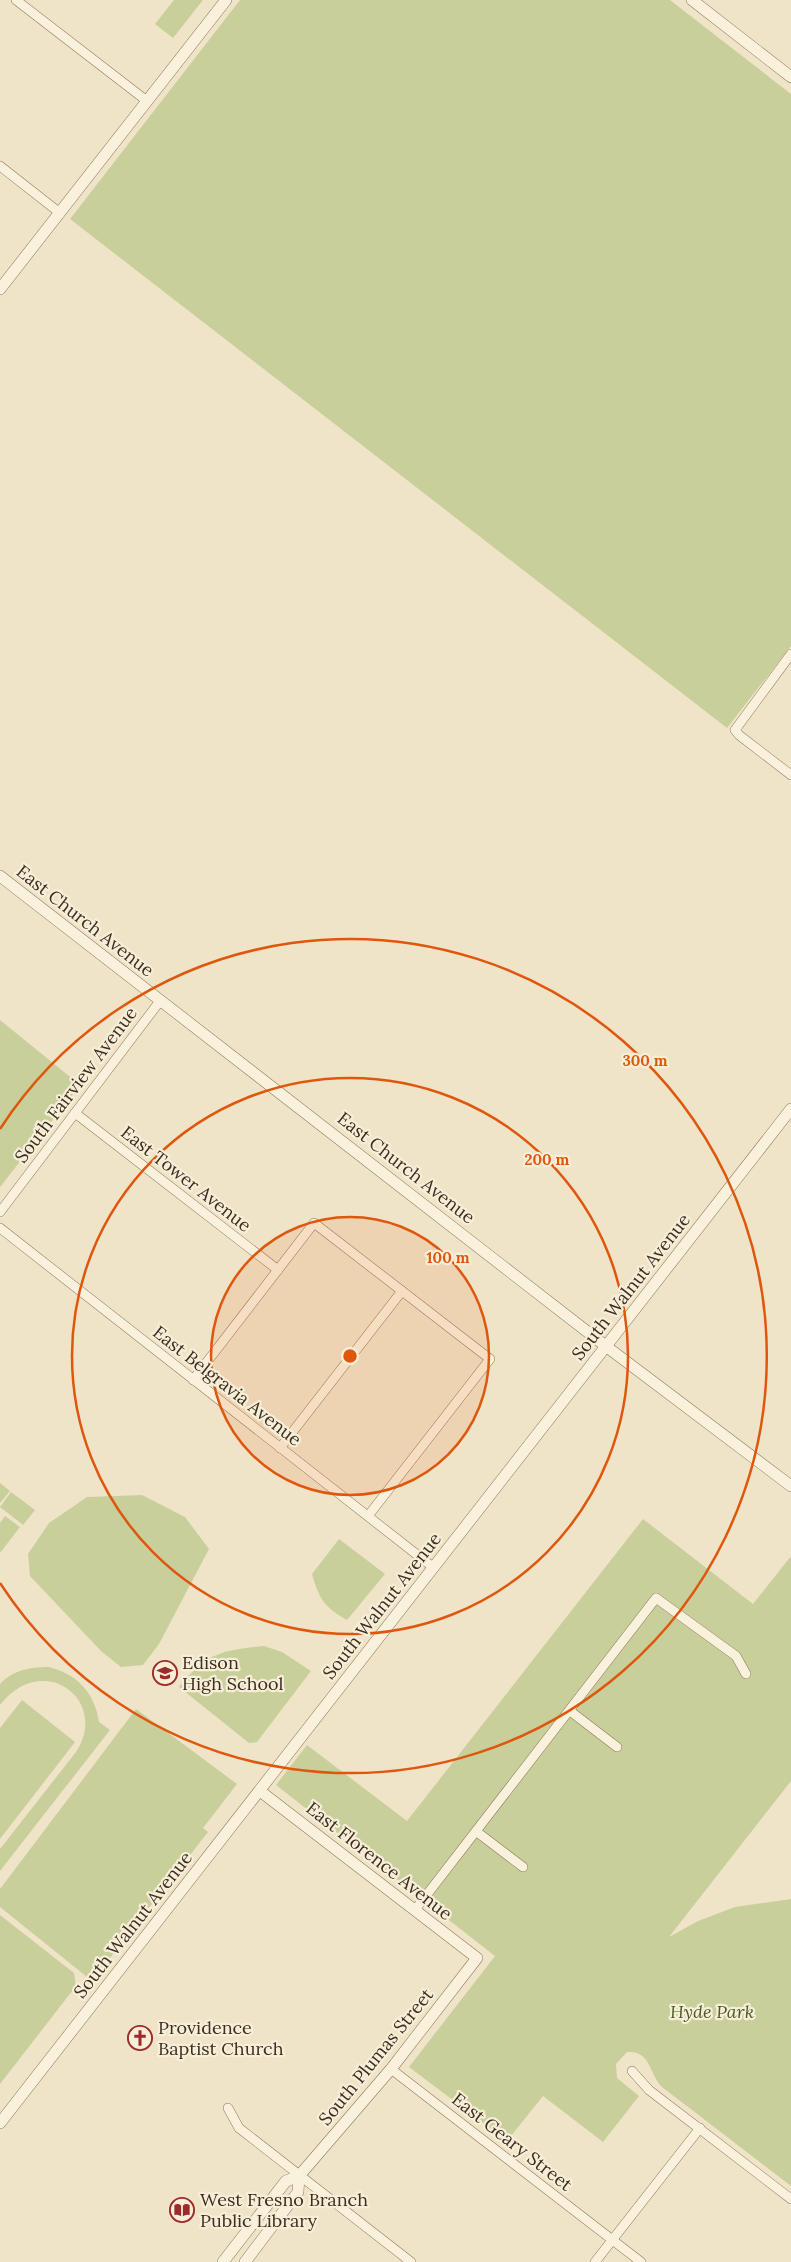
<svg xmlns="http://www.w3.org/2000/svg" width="791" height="2262" font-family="Lora,serif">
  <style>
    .green { fill: #c9cf9b }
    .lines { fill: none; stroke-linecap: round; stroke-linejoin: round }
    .minor-casing { stroke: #8d765c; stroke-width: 10 }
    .tertiary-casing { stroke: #8d765c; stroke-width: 12 }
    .minor { stroke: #faf1dc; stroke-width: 9 }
    .tertiary { stroke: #faf1dc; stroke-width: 11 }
    .ring { fill: none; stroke: #df570d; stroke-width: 2.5 }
    .labels { text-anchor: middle; stroke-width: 4.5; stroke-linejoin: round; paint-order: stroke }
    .street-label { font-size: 18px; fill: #3d2e20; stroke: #f7eed8 }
    .poi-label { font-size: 18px; fill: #3d2e20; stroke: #f7eed8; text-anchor: start }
    .park-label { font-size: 18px; font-style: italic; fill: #4d5a26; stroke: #f7eed8 }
    .centre { fill: #df570d; stroke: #f7eed8; stroke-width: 2.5 }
    .ring-label { font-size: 15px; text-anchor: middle; font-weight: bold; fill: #df570d; stroke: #f7eed8; stroke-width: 4.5; stroke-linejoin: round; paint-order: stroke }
  </style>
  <rect width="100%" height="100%" fill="#f0e4c8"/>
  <g class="green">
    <path d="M174 0H203L173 38 155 24Z"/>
    <path d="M240 0H670L791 94V646L727 728 70 219Z"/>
    <path d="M0 1020 80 1085 0 1187Z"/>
    <path d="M0 1483 10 1491 0 1503Z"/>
    <path d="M11 1492 35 1510 23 1525 0 1507Z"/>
    <path d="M142 1495 185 1517 209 1549 159 1644 143 1665 121 1667 101 1651 30 1576 28 1554 49 1523 87 1497Z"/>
    <path d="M5 1516 20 1527 0 1553V1523Z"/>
    <path d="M643 1519 753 1604 791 1556V1781L669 1937 698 1921 735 1907 791 1899V2186L662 2087C649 2074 651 2050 627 2052L616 2064 617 2078 639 2096 603 2142 543 2096 507 2141 409 2067 495 1956 276 1785 307 1745 407 1821Z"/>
    <path d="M339 1539 385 1574 347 1620C325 1608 319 1599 312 1574Z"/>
    <path d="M264 1646 282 1652 311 1671 257 1742 249 1743 179 1687C206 1653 223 1650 264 1646Z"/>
    <path d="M49 1667C77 1674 95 1693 99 1722L110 1730 0 1871V1849L76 1752C110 1700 43 1650 0 1705V1684C13 1670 30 1667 49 1667Z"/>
    <path d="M22 1700 75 1742 0 1839V1728Z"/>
    <path d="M136 1709 237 1784 203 1828 208 1832 92 1981 0 1907V1889Z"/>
    <path d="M0 1915 74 1973 76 1986 0 2084Z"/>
  </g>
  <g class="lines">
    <defs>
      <g id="minor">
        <path d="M16 0 147 101"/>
        <path d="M0 166 60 213"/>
        <path d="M791 654 735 730 739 735 791 775"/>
        <path d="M75 1113 278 1270"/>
        <path d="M0 1212 160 1001"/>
        <path d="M0 1228 434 1568"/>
        <path d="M193 1380 314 1223 490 1359 368 1516"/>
        <path d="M280 1448 402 1291"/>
        <path d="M570 1711 617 1747"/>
        <path d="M477 1832 523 1867"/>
        <path d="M415 1910 656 1598 736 1656 746 1674"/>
        <path d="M391 2069 641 2262"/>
        <path d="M632 2071 649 2090 791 2199"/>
        <path d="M228 2108 239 2128 411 2262"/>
        <path d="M595 2262 700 2128"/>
      </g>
      <g id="tertiary">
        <path d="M692 0 791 77"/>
        <path d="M0 289 226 0"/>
        <path d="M0 876 607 1347 791 1486"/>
        <path d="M0 2123 791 1109"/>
        <path d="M223 2262 286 2181 299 2176 391 2069 477 1958 260 1791"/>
        <path d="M245 2262 298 2192 299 2176"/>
      </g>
    </defs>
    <use href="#minor" class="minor-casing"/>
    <use href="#tertiary" class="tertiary-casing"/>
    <use href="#minor" class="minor"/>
    <use href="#tertiary" class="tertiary"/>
  </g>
  <circle cx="350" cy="1356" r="139" fill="#df570d" fill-opacity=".12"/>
  <g class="ring">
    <circle cx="350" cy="1356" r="139"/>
    <circle cx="350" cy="1356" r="278"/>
    <path d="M0 1129A417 417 0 1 1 0 1583"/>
  </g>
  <defs>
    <symbol id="school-ring" viewBox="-11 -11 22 22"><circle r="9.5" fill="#f7eed8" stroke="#9e2a2b" stroke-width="1.5"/><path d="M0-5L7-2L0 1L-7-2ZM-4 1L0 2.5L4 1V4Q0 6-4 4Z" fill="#9e2a2b"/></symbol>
    <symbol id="church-ring" viewBox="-11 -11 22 22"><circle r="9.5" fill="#f7eed8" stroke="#9e2a2b" stroke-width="1.5"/><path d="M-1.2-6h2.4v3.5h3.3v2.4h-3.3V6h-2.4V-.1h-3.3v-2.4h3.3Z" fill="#9e2a2b"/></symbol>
    <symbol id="library-ring" viewBox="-11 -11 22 22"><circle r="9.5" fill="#f7eed8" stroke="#9e2a2b" stroke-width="1.5"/><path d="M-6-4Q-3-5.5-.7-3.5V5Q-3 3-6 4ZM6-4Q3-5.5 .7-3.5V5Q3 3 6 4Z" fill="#9e2a2b"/></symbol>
  </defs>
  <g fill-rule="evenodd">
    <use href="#school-ring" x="151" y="1659" width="28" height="28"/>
    <use href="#church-ring" x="126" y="2024" width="28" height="28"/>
    <use href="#library-ring" x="168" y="2196" width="28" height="28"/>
  </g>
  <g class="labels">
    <g class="street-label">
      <text transform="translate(85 921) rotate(38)" y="6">East Church Avenue</text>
      <text transform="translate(76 1085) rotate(-53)" y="6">South Fairview Avenue</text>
      <text transform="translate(406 1168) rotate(38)" y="6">East Church Avenue</text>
      <text transform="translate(186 1179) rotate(38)" y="6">East Tower Avenue</text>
      <text transform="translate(631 1287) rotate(-52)" y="6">South Walnut Avenue</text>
      <text transform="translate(227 1386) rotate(38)" y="6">East Belgravia Avenue</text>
      <text transform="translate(382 1606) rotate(-52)" y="6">South Walnut Avenue</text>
      <text transform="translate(379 1861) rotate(38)" y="6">East Florence Avenue</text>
      <text transform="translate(133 1925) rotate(-52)" y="6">South Walnut Avenue</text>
      <text transform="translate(376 2057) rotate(-51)" y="6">South Plumas Street</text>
      <text transform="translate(512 2142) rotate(38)" y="6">East Geary Street</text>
    </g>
    <g class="poi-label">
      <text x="182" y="1669">Edison<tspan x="182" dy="21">High School</tspan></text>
      <text x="158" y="2034">Providence<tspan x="158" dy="21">Baptist Church</tspan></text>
      <text x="200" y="2206">West Fresno Branch<tspan x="200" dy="21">Public Library</tspan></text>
    </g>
    <g class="park-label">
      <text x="712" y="2018">Hyde Park</text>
    </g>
  </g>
  <circle cx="350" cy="1356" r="8" class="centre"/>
  <g class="ring-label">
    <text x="645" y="1066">300 m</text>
    <text x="547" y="1165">200 m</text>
    <text x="448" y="1263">100 m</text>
  </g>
</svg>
